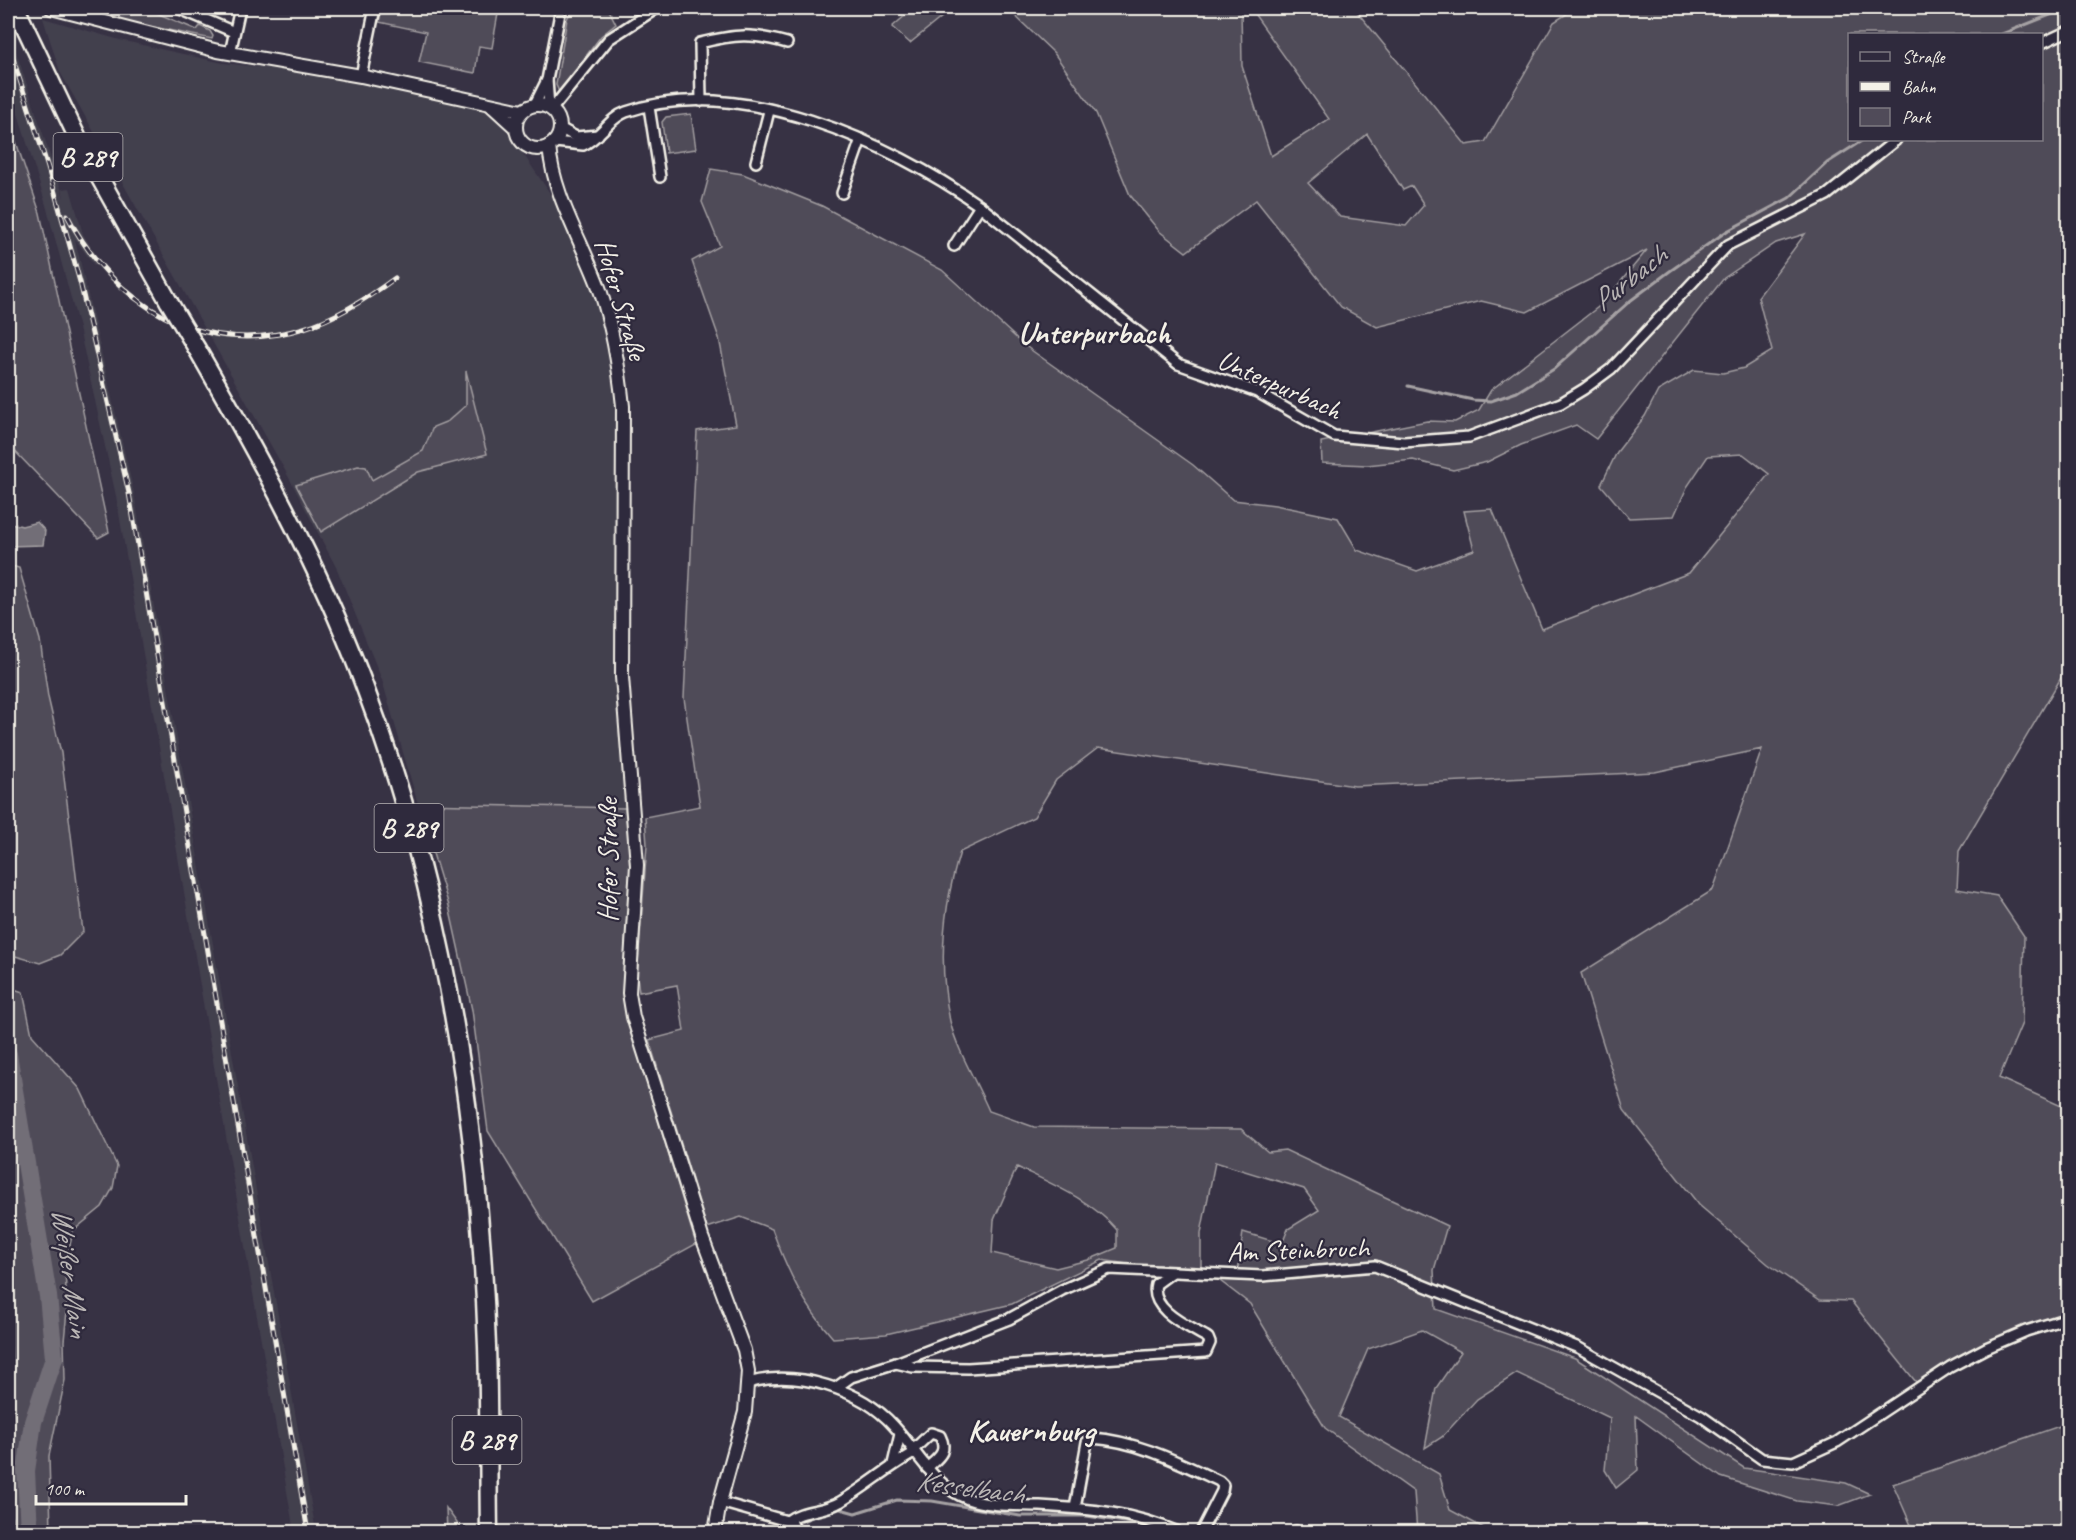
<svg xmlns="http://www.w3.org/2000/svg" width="2076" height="1540" font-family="Caveat,sans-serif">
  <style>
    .built { fill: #433f4e }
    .green { fill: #504b59; stroke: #a29ea0; stroke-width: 1.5; fill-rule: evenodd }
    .water { fill: #726e77; stroke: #a6a2a4; stroke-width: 1.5 }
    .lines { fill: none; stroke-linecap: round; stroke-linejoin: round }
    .stream { stroke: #a6a2a4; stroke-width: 3 }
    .river { stroke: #726e77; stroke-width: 18 }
    .street-casing { stroke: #f4f1e8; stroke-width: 14 }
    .secondary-casing { stroke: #f4f1e8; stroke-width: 16 }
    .highway-casing { stroke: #f4f1e8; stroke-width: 21 }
    .street { stroke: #2f2a3d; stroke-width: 9 }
    .secondary { stroke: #2f2a3d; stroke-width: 12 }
    .highway { stroke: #2f2a3d; stroke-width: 16 }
    .rail-casing { stroke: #f4f1e8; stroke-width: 5 }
    .rail { stroke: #2f2a3d; stroke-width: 3; stroke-dasharray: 9; stroke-linecap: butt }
    .highway-bridge-casing { stroke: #f4f1e8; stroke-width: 21; stroke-linecap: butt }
    .highway-bridge { stroke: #2f2a3d; stroke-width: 16 }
    .labels { text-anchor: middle; stroke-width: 4.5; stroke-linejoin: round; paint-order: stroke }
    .shield { fill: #2f2a3d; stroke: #b9b5b5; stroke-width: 1.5 }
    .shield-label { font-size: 27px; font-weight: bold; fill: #f4f1e8 }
    .street-label { font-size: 28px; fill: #f4f1e8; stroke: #2f2a3d }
    .water-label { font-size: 30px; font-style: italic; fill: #bab6b5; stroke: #2f2a3d }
    .quarter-label { font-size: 32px; font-weight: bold; fill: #f4f1e8; stroke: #2f2a3d }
  </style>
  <rect width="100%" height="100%" fill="#373244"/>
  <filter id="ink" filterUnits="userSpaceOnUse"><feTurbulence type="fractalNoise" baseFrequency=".0167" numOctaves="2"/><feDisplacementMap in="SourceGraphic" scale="12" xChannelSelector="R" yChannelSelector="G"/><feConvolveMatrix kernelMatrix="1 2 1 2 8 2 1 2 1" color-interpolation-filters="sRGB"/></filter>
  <g filter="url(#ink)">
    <g class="built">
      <path d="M43 18 120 40 223 63 289 70 368 84 488 109 515 142 554 199 581 256 601 312 613 368 619 445V602L614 670 625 808 418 804 382 680 337 569 286 472 60 72Z"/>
      <path d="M8 27 64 198 62 189 70 188 83 234 100 261 94 265 75 239 134 493 316 1532H294L116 496 79 328 46 205 8 81Z"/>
    </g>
    <g class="green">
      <path d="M82 8H145L197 30 200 26 210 31 213 36 212 39 110 18Z"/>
      <path d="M382 8H499L492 48 479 46 475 73 419 62 426 32 379 22Z"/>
      <path d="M569 8H608L616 24 601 36 559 92 556 85 567 19 570 13Z"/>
      <path d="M914 8H953L910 43 892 27Z"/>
      <path d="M1007 8H1241L1242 66 1271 156 1329 119 1250 8H1354L1466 145 1485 142 1554 22 1576 8H2068V666L1959 851 1957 889 1997 896 2024 936 2022 1023 1999 1078 2068 1109V1318L2010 1334 1916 1382 1851 1301 1820 1300 1768 1264 1699 1205 1624 1110 1581 973 1713 890 1762 749 1655 772 1355 786 1098 748 1056 780 1034 817 960 852C943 907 938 965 950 1021 956 1048 978 1085 989 1111L1034 1127 1241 1129 1268 1152 1285 1150 1447 1226 1434 1270 1436 1309 1575 1358 1744 1468 1846 1483 1870 1494 1838 1506 1797 1501 1721 1477 1636 1416 1638 1470 1616 1488 1605 1470 1610 1418 1517 1373 1477 1399 1442 1437 1425 1448 1436 1388 1461 1352 1422 1330 1368 1349 1339 1417 1439 1474 1450 1510 1491 1532H1417L1414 1492 1325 1428 1250 1304 1216 1278 1102 1260 1012 1304 886 1334 833 1338C803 1304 788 1272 772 1229L741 1217 707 1228 649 1040 684 1031 677 985 639 992 637 976 647 845 645 817 700 806 684 698 697 431 736 425 719 338 692 261 720 246 702 202 711 169 743 174 822 206 942 270 1024 345 1193 465 1233 500 1275 505 1338 518 1357 550 1417 571 1474 550 1464 511 1492 509 1542 629 1689 573 1769 474 1743 454 1708 456 1687 487 1674 516 1629 518 1601 485 1617 452 1645 416 1658 391 1694 370 1723 373 1744 368 1772 351 1758 297 1805 234 1776 243 1724 278 1596 439 1576 425 1521 445 1487 462 1453 470 1413 460 1367 465 1322 463 1321 442 1427 421 1455 422 1479 410 1491 390 1602 304 1647 250 1527 312 1481 301 1377 327 1341 307 1256 200 1186 252 1159 231 1130 195 1096 113 1054 53ZM1850 34H2042V140H1850ZM1367 134 1403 190 1412 186 1424 205 1406 226 1340 217 1308 183ZM1215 1162 1304 1189 1319 1210 1288 1229 1282 1244 1243 1232 1238 1272 1201 1271V1233ZM1017 1167C1052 1184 1091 1200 1117 1230V1248L1088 1260 1056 1268 992 1253 994 1220Z"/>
      <path d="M691 114 696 149 666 153 662 122 666 117Z"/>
      <path d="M8 118 40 213 109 532 98 538 8 444Z"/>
      <path d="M466 371 487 454 418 472 321 532 296 485 358 466 366 467 372 480 423 451 433 427 448 421 466 405Z"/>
      <path d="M8 565 19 568 40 640 48 697 61 753 83 932 60 955 40 963 8 954Z"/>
      <path d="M418 804 625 808C627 825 629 842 630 859 630 918 618 964 629 1025L696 1244 592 1301 488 1131 472 1010 449 906Z"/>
      <path d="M8 987 23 992 32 1035 80 1089 117 1166 113 1188 102 1207 73 1231 65 1268 67 1311 64 1341 65 1380 49 1456 51 1532H15L8 1505 13 1404 8 1297Z"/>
      <path d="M2068 1423V1532H1914L1893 1484Z"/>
      <path d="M446 1508 457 1523 458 1532H447Z"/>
    </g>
    <path class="water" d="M8 516 11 523 22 526 37 522 45 531 43 545 8 546Z"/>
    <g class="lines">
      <g class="stream">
        <path d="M2002 34 2068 8"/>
        <path d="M1408 386 1473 400 1491 401 1517 392 1554 369 1630 301 1670 271 1727 231 1789 198 1827 163 1863 140"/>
        <path d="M837 1508 855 1513 897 1500 932 1501 1020 1516H1087L1137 1524 1155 1532"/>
        <path d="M795 1524 819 1514"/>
      </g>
      <path class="river" d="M8 1054 48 1296 54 1358 33 1422 26 1471 29 1532"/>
      <defs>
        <g id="street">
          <path d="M178 8 234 32"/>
          <path d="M2042 43 2068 31"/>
          <path d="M230 53 240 8"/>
          <path d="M361 76 375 8"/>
          <path d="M547 80 549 107"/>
          <path d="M701 101 700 43C736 34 751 33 787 43"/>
          <path d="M535 104 547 80 561 8"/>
          <path d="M649 107 660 177"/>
          <path d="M552 109 609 39 657 8"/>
          <path d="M560 128 576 137 598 135"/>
          <path d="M555 142 583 145C600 138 609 118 626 112 738 73 889 142 980 206L1178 364 1257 392 1334 436 1404 442 1469 437 1561 403 1584 389 1611 369 1728 245 1827 195 1896 140"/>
          <path d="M756 162 769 111"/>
          <path d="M842 193 861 139"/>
          <path d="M954 246 980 206"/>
          <path d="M896 1363 913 1367 968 1368 1206 1352 1210 1343 1208 1338C1190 1327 1149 1311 1156 1284L1171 1273"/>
          <path d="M748 1383C796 1369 861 1389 894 1426 917 1451 933 1486 968 1499 990 1507 1017 1505 1040 1506 1091 1509 1131 1512 1178 1532"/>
          <path d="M837 1387 851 1377 896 1363 1009 1319 1062 1290 1109 1269 1262 1276 1375 1266 1579 1348 1701 1416 1762 1459 1793 1462 1837 1442 1950 1367 1986 1348 2026 1331 2068 1318"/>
          <path d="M913 1450 931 1433 940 1436C948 1452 939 1457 927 1468"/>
          <path d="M893 1464 900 1434"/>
          <path d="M720 1502 787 1521 792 1523 796 1532"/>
          <path d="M1075 1508 1087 1442 1092 1438C1137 1441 1178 1462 1219 1481L1223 1485 1222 1491 1201 1532"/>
          <path d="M787 1521C803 1509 824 1512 840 1502 866 1487 888 1467 914 1453"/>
          <path d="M1296 1531 1297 1532"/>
        </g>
        <g id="secondary">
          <path d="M51 8 218 51 361 76 522 111"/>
          <circle cx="538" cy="127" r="22"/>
          <path d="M492 106 516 128"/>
          <path d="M549 146C553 197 584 244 601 293 613 330 619 367 623 406L622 677 637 865 629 993 633 1017 664 1115 702 1237 744 1350 748 1371 745 1412 720 1502 715 1532"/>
        </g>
        <g id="highway">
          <path d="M16 8 78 139 169 302"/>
          <path d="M197 349C258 455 317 562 361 677 442 888 479 1120 487 1346 489 1408 488 1470 489 1532"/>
        </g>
      </defs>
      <use href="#street" class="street-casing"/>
      <use href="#secondary" class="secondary-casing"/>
      <use href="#highway" class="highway-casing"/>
      <use href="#street" class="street"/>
      <use href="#secondary" class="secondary"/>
      <use href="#highway" class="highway"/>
      <defs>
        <g id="rail">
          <path d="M8 43 48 168 80 282 129 493 308 1532"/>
          <path d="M67 215C113 304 201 359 304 328 336 318 368 298 395 278"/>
        </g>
      </defs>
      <use href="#rail" class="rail-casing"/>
      <use href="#rail" class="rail"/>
      <defs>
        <path id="highway-bridge" d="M169 302 197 349"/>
      </defs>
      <use href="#highway-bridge" class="highway-bridge-casing"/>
      <use href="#highway-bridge" class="highway-bridge"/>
    </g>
  </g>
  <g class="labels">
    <g class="shield">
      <rect x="53.5" y="133" width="69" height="48" rx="4.5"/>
      <rect x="374.5" y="804" width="69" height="48" rx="4.5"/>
      <rect x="452.5" y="1416" width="69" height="48" rx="4.5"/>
    </g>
    <g class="shield-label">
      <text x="88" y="166">B 289</text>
      <text x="409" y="837">B 289</text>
      <text x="487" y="1449">B 289</text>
    </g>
    <g class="street-label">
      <text transform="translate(622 299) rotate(74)" y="10">Hofer Straße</text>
      <text transform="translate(1280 384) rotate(24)" y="10">Unterpurbach</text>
      <text transform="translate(607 860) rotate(-90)" y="10">Hofer Straße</text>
      <text transform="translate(1298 1249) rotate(-2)" y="10">Am Steinbruch</text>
    </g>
    <g class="water-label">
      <text transform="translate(1629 278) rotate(-38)" y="10">Purbach</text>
      <text transform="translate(71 1272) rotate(82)" y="10">Weißer Main</text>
      <text transform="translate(970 1487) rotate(7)" y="10">Kesselbach</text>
    </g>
    <g class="quarter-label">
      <text x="1094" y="343">Unterpurbach</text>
      <text x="1031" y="1441">Kauernburg</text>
    </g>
  </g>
  <rect width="2076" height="1540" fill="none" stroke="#2f2a3d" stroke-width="30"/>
  <rect x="15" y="15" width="2046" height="1510" fill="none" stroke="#f4f1e8" stroke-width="2" filter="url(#ink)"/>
  <rect x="1848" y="33" width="195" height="108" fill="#2f2a3d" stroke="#7e7a81" stroke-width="1.5"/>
  <rect x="1860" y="52" width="30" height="9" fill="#2f2a3d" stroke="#7e7a81" stroke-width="1.5"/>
  <text x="1902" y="63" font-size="18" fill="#f4f1e8">Straße</text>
  <rect x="1860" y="82" width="30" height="9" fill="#f4f1e8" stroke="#7e7a81" stroke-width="1.5"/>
  <text x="1902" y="93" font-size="18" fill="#f4f1e8">Bahn</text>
  <rect x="1860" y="108" width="30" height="18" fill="#504b59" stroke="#7e7a81" stroke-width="1.5"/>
  <text x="1902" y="123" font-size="18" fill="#f4f1e8">Park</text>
  <path d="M36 1495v9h150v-9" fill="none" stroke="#f4f1e8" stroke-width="3"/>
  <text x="45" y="1495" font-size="18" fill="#f4f1e8" stroke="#2f2a3d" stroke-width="4.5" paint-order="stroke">100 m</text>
</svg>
